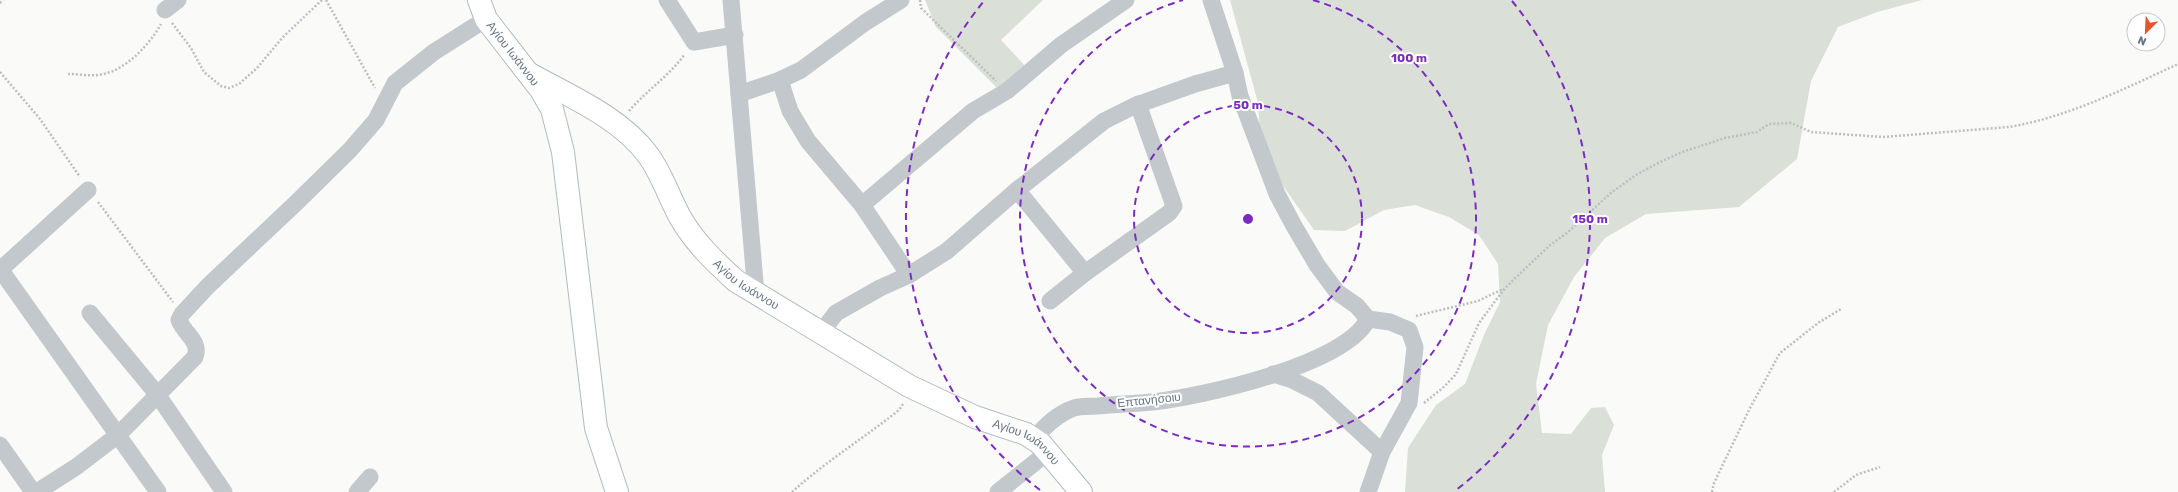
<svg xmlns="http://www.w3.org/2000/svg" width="2178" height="492" font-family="Rubik,sans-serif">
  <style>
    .green { fill: #dadfd7 }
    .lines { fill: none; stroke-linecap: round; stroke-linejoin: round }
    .secondary-casing { stroke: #b3babf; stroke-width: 24 }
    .path { stroke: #bbbfc2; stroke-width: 2.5; stroke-dasharray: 2 2; stroke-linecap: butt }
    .street { stroke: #c3c8cc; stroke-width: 17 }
    .secondary { stroke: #fff; stroke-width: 22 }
    .ring { fill: none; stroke: #7b2cbf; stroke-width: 2; stroke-dasharray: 7 5 }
    .labels { text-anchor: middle; stroke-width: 4; stroke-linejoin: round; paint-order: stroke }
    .street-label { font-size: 12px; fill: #657683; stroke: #fff }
    .centre { fill: #7b2cbf; stroke: #fff; stroke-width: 2 }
    .ring-label { font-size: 12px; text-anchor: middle; font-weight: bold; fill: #7b2cbf; stroke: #fff; stroke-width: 4; stroke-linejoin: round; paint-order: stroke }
  </style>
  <rect width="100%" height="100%" fill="#fafaf8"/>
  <g class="green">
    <path d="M925 0H1043L1001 40 1027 68 997 88 936 27Z"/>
    <path d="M1230 0H1922L1877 12 1838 27 1811 81 1797 159 1739 207 1646 214 1605 238 1574 277 1548 325 1536 384 1542 433 1571 434 1591 408 1605 407 1614 425 1602 455 1605 492H1405L1408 448 1436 405 1465 384 1484 335 1500 302 1498 264 1479 235 1449 217 1415 205 1384 210 1345 231 1314 230 1279 180 1260 133 1258 103Z"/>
  </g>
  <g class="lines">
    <defs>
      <g id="secondary">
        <path id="s1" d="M479 0 486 19 541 90 552 109 563 152 596 428 617 492"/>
        <path id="s2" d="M528 73C569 96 620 117 648 155 662 174 669 197 680 217 694 242 715 262 736 281L909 386 975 417 1026 434 1041 444 1081 492"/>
      </g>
    </defs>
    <use href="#secondary" class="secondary-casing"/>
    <g class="path">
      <path d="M326 0 375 88"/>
      <path d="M920 0 921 8 996 81"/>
      <path d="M0 3 3 0"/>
      <path d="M172 23 191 48 204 72 221 86 229 88 239 84 257 68 283 37 322 0"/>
      <path d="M0 72 40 119 80 177"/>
      <path d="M68 74C79 74 92 77 103 74 126 70 150 44 161 24"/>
      <path d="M629 111C646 91 669 76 685 54"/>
      <path d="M98 202 173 302"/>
      <path d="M1416 316 1478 301 1503 289"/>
      <path d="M1424 403 1445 386 1456 374 1479 323 1505 288 1550 245 1567 233 1612 192 1636 175 1656 164 1682 152 1725 138 1757 132 1769 124 1791 123 1811 132 1883 137 2009 127C2068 117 2124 89 2178 64"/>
      <path d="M792 492C825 462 864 438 899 410L903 404"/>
      <path d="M1712 492 1714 483 1750 408 1780 353 1818 323 1841 309"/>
      <path d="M1834 492 1856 475 1880 467"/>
    </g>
    <g class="street">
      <path d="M667 0 694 42 735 35"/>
      <path d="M731 0 756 294"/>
      <path d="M165 10 178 0"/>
      <path d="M780 80 790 111 808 141 862 205 909 275"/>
      <path d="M739 94 780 80 801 70 866 22 901 0"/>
      <path d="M1017 190 1085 273"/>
      <path d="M862 205 973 111 1007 91 1061 45 1126 0"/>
      <path d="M0 269 158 492"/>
      <path d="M0 270 88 190"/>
      <path d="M1050 301 1085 273 1169 213 1174 206 1138 104"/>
      <path d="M90 313 157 394 224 492"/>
      <path d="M1368 319 1390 322 1409 330 1415 347 1409 403 1382 452"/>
      <path d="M820 334 836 313 880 288 909 275 947 251 1017 190 1104 121 1134 106 1195 84 1235 73"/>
      <path d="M1273 374 1292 380 1318 393 1382 452 1368 492"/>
      <path d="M1034 439C1045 426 1057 414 1074 408 1081 406 1090 406 1098 406 1116 404 1134 404 1152 402 1200 397 1346 365 1368 319L1357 306 1337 292 1317 265 1294 226 1277 194 1240 96 1235 73 1211 0"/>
      <path d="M0 445 33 492"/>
      <path d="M37 492 76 467 118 435 195 357C201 341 184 334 179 320L182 314 208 286 296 203 350 150 376 120 395 83 434 52 486 19"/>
      <path d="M357 492 370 477"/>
      <path d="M998 492 1048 452"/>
    </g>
    <use href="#secondary" class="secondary"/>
  </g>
  <g class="ring">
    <circle cx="1248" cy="219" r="114"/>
    <path d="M1313 0A228 228 0 1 1 1183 0"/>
    <path d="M1040 490A342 342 0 0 1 984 1M1512 1A342 342 0 0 1 1456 490"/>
  </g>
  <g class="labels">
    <g class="street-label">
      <text dy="4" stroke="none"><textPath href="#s1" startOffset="64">Αγίου Ιωάννου</textPath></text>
      <text dy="4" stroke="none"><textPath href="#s2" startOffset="312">Αγίου Ιωάννου</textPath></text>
      <text transform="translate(1149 400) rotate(-6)" y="4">Επτανήσοιυ</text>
      <text dy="4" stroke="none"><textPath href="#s2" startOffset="635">Αγίου Ιωάννου</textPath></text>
    </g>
  </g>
  <circle cx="1248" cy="219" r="6" class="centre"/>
  <g class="ring-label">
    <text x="1409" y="62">100 m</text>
    <text x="1248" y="109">50 m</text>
    <text x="1590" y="223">150 m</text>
  </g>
  <g transform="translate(2146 32) rotate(204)"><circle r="19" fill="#ffffff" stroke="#c1c8cd"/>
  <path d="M0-3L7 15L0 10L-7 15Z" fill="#e4572e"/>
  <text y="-6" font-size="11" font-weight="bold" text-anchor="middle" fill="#657683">N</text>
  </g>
</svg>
